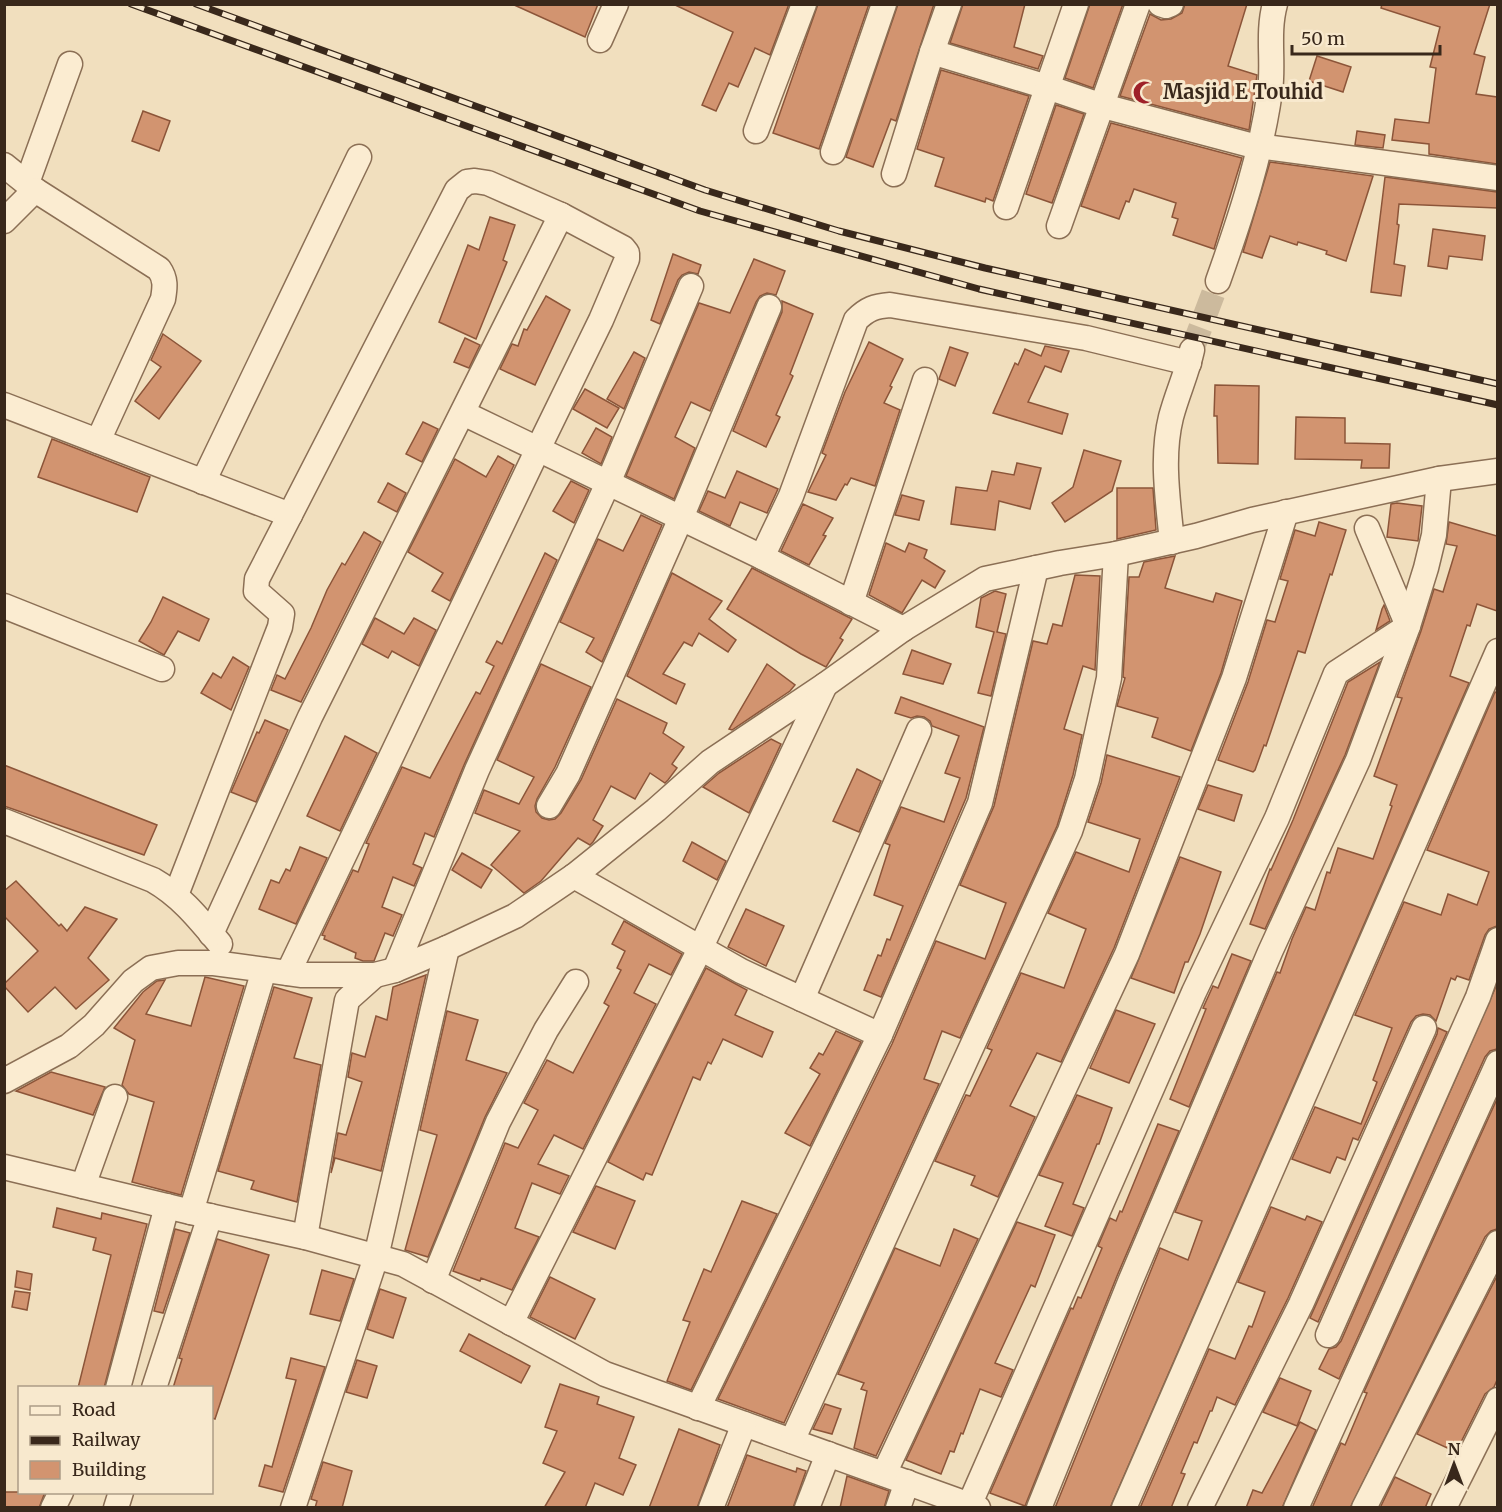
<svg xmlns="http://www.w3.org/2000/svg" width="1502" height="1512" font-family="Merriweather,serif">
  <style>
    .building { fill: #d29470; stroke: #8c5539; stroke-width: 1.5 }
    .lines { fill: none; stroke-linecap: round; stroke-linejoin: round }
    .minor-tunnel { stroke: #ccba9d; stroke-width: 24; stroke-dasharray: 24 12; stroke-linecap: butt }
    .minor-casing { stroke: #8b6f55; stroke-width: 27 }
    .minor { stroke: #fbecd1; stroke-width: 24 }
    .rail-casing { stroke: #39281b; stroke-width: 7 }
    .rail { stroke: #f8e9ce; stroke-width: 4.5; stroke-dasharray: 14; stroke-linecap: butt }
    .labels { text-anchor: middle; stroke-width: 6; stroke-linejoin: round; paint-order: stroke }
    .poi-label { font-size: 20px; font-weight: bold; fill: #39281b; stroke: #f8e9ce; text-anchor: start }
  </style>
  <rect width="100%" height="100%" fill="#f1dfbe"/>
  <g class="building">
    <path d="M512 4H598L585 37Z"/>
    <path d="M673 4H789L770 55 755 48 738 87 729 83 716 111 702 105 733 32Z"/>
    <path d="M818 4H869L819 149 773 133Z"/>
    <path d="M898 4H934L896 121 891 119 873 167 846 157Z"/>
    <path d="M963 4H1025L1014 47 1043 56 1038 69 950 43Z"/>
    <path d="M1090 4H1123L1093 88 1065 78Z"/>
    <path d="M1185 4H1247L1228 66 1257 75 1249 130 1120 96 1150 14 1161 20 1171 19 1182 13Z"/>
    <path d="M1382 4H1490L1474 54 1485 57 1476 94 1497 97V164L1429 154V144L1392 140 1395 119 1429 123 1436 68 1430 67 1440 27 1381 8Z"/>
    <path d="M1317 56 1351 67 1343 92 1309 81Z"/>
    <path d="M941 70 1029 96 993 201 986 198 985 202 935 186 944 158 917 149Z"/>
    <path d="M1056 105 1084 114 1052 203 1026 194Z"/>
    <path d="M143 111 170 121 159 151 132 141Z"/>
    <path d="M1111 123 1242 158 1214 249 1173 235 1178 219 1172 217 1176 203 1134 189 1129 202 1126 201 1119 219 1081 206Z"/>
    <path d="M1357 131 1385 135 1383 148 1355 145Z"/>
    <path d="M1270 162 1373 176 1346 261 1326 254 1327 251 1298 242 1297 245 1270 236 1262 258 1243 252Z"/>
    <path d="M1385 177 1497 192V208L1399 204 1397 224 1399 225 1394 264 1405 266 1401 296 1371 292Z"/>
    <path d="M490 217 515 225 503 260 507 262 476 339 439 322 468 245 479 250Z"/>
    <path d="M1433 229 1485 236 1482 260 1449 256 1447 269 1428 266Z"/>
    <path d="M673 254 701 265 698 274 689 272 682 275 678 280 660 324 651 320Z"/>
    <path d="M754 259 785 271 776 295 767 293 760 296 756 302 710 411 691 402 675 437 695 448 674 499 626 476 699 303 730 313Z"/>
    <path d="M546 296 570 310 535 385 500 369 512 344 518 346 524 329 527 330Z"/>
    <path d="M782 301 813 314 790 374 793 376 776 415 780 417 766 447 733 431 782 312Z"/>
    <path d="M163 334 201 361 159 419 135 401 161 367 151 360Z"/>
    <path d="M465 338 480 345 469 368 454 362Z"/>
    <path d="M869 342 903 359 890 386 892 387 884 403 900 410 875 486 851 478 847 485 845 484 836 500 808 492 826 455 822 453 845 392Z"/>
    <path d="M1045 346 1069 351 1061 372 1045 366 1028 402 1068 414 1062 434 993 413 1015 363 1018 365 1025 349 1041 356Z"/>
    <path d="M950 347 968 353 955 386 939 379Z"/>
    <path d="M634 352 645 358 624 409 607 399Z"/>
    <path d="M1215 385 1259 386 1258 464 1218 463 1217 416H1214Z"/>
    <path d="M585 389 619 408 607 428 573 409Z"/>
    <path d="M1296 417 1345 418V443L1390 444 1389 468H1361L1362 460 1295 459Z"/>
    <path d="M423 422 438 429 422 462 406 454Z"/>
    <path d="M596 428 612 437 601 464 582 453Z"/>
    <path d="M52 439 150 477 137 512 38 477Z"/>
    <path d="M1084 450 1121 461 1112 491 1065 522 1052 503 1073 487Z"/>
    <path d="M498 456 514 465 450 601 432 591 443 573 408 552 455 459 486 477Z"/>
    <path d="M1017 463 1041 468 1030 509 999 501 995 530 951 524 956 487 987 491 992 471 1014 475Z"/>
    <path d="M737 471 778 489 767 513 740 502 730 526 699 511 708 491 725 498Z"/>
    <path d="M571 481 589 490 574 523 553 511Z"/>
    <path d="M388 483 406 493 397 512 378 502Z"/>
    <path d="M1117 488H1153L1156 530 1117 539Z"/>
    <path d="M902 495 924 501 919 520 895 515Z"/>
    <path d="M1397 503 1422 506 1418 541 1387 537 1391 504Z"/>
    <path d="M803 504 833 518 823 535 826 536 809 565 781 551Z"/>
    <path d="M641 515 662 525 602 662 586 652 594 638 560 622 598 539 623 551Z"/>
    <path d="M1319 522 1346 530 1332 575 1330 574 1305 653 1298 651 1266 746 1264 745 1255 770 1253 772 1218 760 1248 682 1267 620 1275 622 1288 581 1280 579 1295 530 1315 536Z"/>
    <path d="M1449 522 1497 536V611L1477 604 1470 626 1467 625 1450 676 1469 683 1110 1508H1055L1160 1248 1188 1260 1202 1221 1175 1212 1277 972 1280 973 1292 939 1306 907 1315 910 1327 872 1330 873 1338 848 1373 859 1392 806 1390 805 1397 785 1374 776 1402 698 1397 697 1421 631 1434 589 1443 592 1457 546 1446 544Z"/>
    <path d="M364 532 381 542 301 702 271 690 277 675 285 679 311 628 327 590 342 563 345 565Z"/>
    <path d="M886 543 905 552 909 543 927 550 924 558 945 571 935 588 922 580 902 613 869 595Z"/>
    <path d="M545 553 557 560 464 765 434 837 425 833 413 864 422 868 414 886 393 877 382 907 402 915 393 936 385 933 374 961H363L355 958 356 953 324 939 325 936 322 935 353 870 358 872 369 844 366 843 402 767 430 778 476 692 480 694 494 666 486 662 497 641 502 644Z"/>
    <path d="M1175 556 1165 588 1213 602 1216 593 1242 601 1221 673 1191 751 1152 737 1158 718 1117 706 1125 678 1123 677 1129 577H1139L1144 562Z"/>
    <path d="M752 568 852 619 840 638 843 640 826 667 801 654 727 609Z"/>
    <path d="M672 573 722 601 709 619 736 640 728 652 699 633 692 646 684 642 663 674 685 684 676 704 627 676Z"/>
    <path d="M1075 575 1100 576 1095 670 1083 666 1064 729 1082 735 1073 775 1057 826 960 1038 942 1031 924 1079 939 1084 784 1423 718 1399 892 1044 936 941 985 959 1006 903 960 885 994 806 1033 641 1047 644 1053 624 1062 626Z"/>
    <path d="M995 591 1006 594 997 632 1006 634 991 696 978 693 994 632 976 627 981 598Z"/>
    <path d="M163 597 209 619 199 641 178 631 164 655 139 641 151 622Z"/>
    <path d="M1384 605 1390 621 1376 630 1382 609Z"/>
    <path d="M375 618 404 634 414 618 436 630 419 666 392 651 388 658 362 644Z"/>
    <path d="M912 650 951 664 943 684 903 674Z"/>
    <path d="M233 657 249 667 231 710 201 693 213 673 221 678Z"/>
    <path d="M1380 662 1345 755 1265 929 1250 924 1270 869 1271 870 1293 820 1348 682Z"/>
    <path d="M541 664 591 687 555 767 537 799 535 806 536 812 542 818 549 820 555 819 561 813 581 780 617 699 667 723 663 733 684 747 672 764 677 768 668 780 665 783 650 773 635 799 611 786 593 820 603 826 593 842 590 845 578 838 541 881 524 893 491 865 520 831 475 813 484 790 519 804 534 777 497 760Z"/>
    <path d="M767 664 795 685 790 691 732 730 729 729Z"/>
    <path d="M1495 692 1497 693V926L1489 929 1485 935 1469 980 1457 976 1455 980 1451 978 1436 1021 1430 1015 1423 1014 1416 1016 1411 1022 1358 1140 1353 1138 1345 1160 1337 1157 1330 1173 1292 1159 1315 1107 1361 1124 1377 1082 1373 1080 1392 1028 1355 1015 1404 902 1441 915 1448 894 1477 905 1489 872 1427 850Z"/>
    <path d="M901 697 984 727 966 798 881 997 864 990 878 955 881 956 887 939 890 940 903 906 874 895 890 845 885 843 901 807 944 822 960 778 945 773 959 736 932 726 930 721 924 717 917 716 911 718 895 713Z"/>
    <path d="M265 720 288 730 256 802 231 792 257 732 259 733Z"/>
    <path d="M345 736 377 753 340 831 307 816Z"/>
    <path d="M771 739 781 744 749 813 703 787 719 773Z"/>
    <path d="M1107 755 1180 777 1114 948 1061 1062 1037 1053 1010 1106 1035 1117 998 1197 971 1185 975 1176 935 1161 966 1095 970 1096 992 1050 987 1048 1021 973 1064 988 1086 929 1048 913 1076 852 1129 872 1140 839 1088 822 1101 783Z"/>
    <path d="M4 765 157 825 144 855 4 806Z"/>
    <path d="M857 769 881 781 859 832 833 821Z"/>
    <path d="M1208 785 1242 795 1234 821 1198 809Z"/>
    <path d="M692 842 726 861 717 880 683 861Z"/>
    <path d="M300 847 327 858 296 924 259 909 271 880 279 883 286 869 290 871Z"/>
    <path d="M462 853 492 870 481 888 452 870Z"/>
    <path d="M1180 857 1221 872 1200 934 1188 962H1185L1174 993 1131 978Z"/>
    <path d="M16 881 59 926 61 924 67 931 85 907 117 919 88 958 109 980 76 1009 55 987 28 1012 4 986V984L38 951 4 916V891Z"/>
    <path d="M746 909 784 926 766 966 728 947Z"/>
    <path d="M624 921 682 954 671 975 649 964 634 993 656 1004 583 1149 554 1135 538 1164 569 1176 560 1194 532 1183 515 1228 539 1237 512 1290 481 1278 480 1281 453 1271 505 1143 518 1148 538 1110 524 1103 547 1060 573 1073 609 1006 604 1003 621 970 617 968 625 951 612 944Z"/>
    <path d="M1232 954 1251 961 1189 1107 1170 1099 1206 1009 1203 1008 1213 986 1218 988Z"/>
    <path d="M706 968 747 990 735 1015 773 1032 762 1057 723 1039 711 1064 708 1062 700 1080 693 1077 652 1175 646 1173 643 1180 608 1162Z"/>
    <path d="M426 975 381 1171 335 1158 331 1173 338 1133 346 1135 362 1082 348 1077 352 1053 365 1057 376 1016 387 1020 393 987Z"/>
    <path d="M205 977 244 986 181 1195 132 1182 154 1102 129 1094 122 1085 135 1040 114 1028 143 992 157 981 165 980 146 1014 191 1026Z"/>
    <path d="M1497 984V1049L1490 1051 1485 1057 1339 1379 1319 1369 1329 1349 1336 1347 1341 1341Z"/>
    <path d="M274 987 312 998 294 1058 321 1065 297 1202 251 1189 254 1181 218 1171Z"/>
    <path d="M1116 1010 1155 1024 1129 1083 1090 1068Z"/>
    <path d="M447 1011 478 1020 466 1060 507 1073 485 1117 428 1257 405 1250 437 1135 420 1130Z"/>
    <path d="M1438 1028 1447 1032 1318 1322 1310 1318 1437 1034Z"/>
    <path d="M836 1031 861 1042 810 1146 785 1133 820 1074 810 1068 819 1053 823 1055Z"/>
    <path d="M51 1072 105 1087 93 1115 16 1091Z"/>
    <path d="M1077 1095 1112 1108 1099 1144H1097L1073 1204 1084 1208 1072 1236 1045 1226 1063 1183 1039 1175Z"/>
    <path d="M1497 1099V1229L1491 1231 1485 1237 1350 1508H1312L1341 1443 1345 1445 1367 1393 1364 1392Z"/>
    <path d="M1158 1124 1179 1131 1117 1276 1025 1506 990 1493 1071 1308 1073 1309 1078 1297 1081 1298 1102 1248 1098 1246 1110 1218 1116 1221 1120 1211 1122 1212Z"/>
    <path d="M596 1186 635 1201 615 1249 573 1232Z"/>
    <path d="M742 1201 777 1214 691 1390 667 1381 690 1322 683 1320 704 1269 711 1272Z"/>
    <path d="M1271 1207 1305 1220 1307 1216 1322 1222 1288 1298 1235 1405 1217 1397 1212 1411H1210L1197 1443 1194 1442 1181 1473 1185 1474 1171 1508H1140L1209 1349 1235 1359 1249 1326 1252 1327 1265 1292 1238 1282Z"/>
    <path d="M57 1208 101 1219 102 1213 147 1224 104 1388H78L111 1255 93 1250 96 1238 53 1227Z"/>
    <path d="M1017 1222 1055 1235 1035 1287 1031 1285 995 1363 1013 1370 1001 1397 980 1389 963 1434 961 1433 954 1452 950 1451 941 1474 906 1460Z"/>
    <path d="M175 1229 190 1233 163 1313 154 1311Z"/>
    <path d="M954 1229 978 1239 876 1456 854 1448 867 1391 861 1389 864 1383 838 1374 895 1248 940 1266Z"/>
    <path d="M217 1239 269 1255 215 1419 212 1418V1388H173L182 1359 179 1358Z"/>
    <path d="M322 1270 354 1279 340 1321 310 1314Z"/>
    <path d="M17 1271 32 1274 30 1290 15 1287Z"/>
    <path d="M1497 1276V1380L1494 1387 1485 1394 1456 1452 1417 1434Z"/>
    <path d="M550 1277 595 1299 575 1339 530 1317Z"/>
    <path d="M380 1289 406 1298 393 1338 367 1329Z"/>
    <path d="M15 1291 30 1293 27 1310 12 1307Z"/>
    <path d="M469 1334 530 1366 521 1383 460 1351Z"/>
    <path d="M291 1358 325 1367 283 1492 259 1486 265 1465 272 1467 296 1380 286 1378Z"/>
    <path d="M357 1360 377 1366 367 1398 346 1392Z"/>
    <path d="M1280 1378 1311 1391 1297 1426 1263 1412Z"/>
    <path d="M560 1384 599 1397 597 1404 634 1417 619 1458 636 1465 623 1495 595 1483 585 1508H544L565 1472 543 1463 557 1431 545 1427Z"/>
    <path d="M825 1404 841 1409 832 1434 813 1429Z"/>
    <path d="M1300 1422 1316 1430 1282 1508H1246L1253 1490 1262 1493Z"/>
    <path d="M679 1429 720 1445 697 1508H649Z"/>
    <path d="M747 1455 796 1472 797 1468 806 1471 793 1508H727Z"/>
    <path d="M323 1462 352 1471 342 1508H315L317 1501 311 1499Z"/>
    <path d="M847 1476 889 1491 884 1508H840Z"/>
    <path d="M1395 1477 1431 1494 1425 1508H1380Z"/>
    <path d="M4 1492H45L39 1508H4Z"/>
  </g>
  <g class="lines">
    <path class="minor-tunnel" d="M1192 350 1218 281"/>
    <defs>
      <g id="minor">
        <path d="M1160 4 1166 6 1171 4"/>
        <path d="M600 40 616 4"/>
        <path d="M932 52 1047 87 1103 106 1250 145 1498 178"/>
        <path d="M756 131 804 4"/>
        <path d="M833 152 884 4"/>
        <path d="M4 165 35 190 159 269C166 279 165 287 163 299L98 441"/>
        <path d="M894 174 932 52 949 4"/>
        <path d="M27 183 70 64"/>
        <path d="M1006 207 1076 4"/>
        <path d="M4 221 35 190"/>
        <path d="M1059 226 1138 4"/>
        <path d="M1218 281C1240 219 1261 156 1270 91 1274 62 1267 33 1275 4"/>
        <path d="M4 405 290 515"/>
        <path d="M463 413 762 557 903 629"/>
        <path d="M203 482 359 157"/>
        <path d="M1172 542C1168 501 1161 457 1171 417 1177 394 1187 373 1192 350"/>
        <path d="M762 557 791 496 856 320C867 309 875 306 890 305L1086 338 1189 363"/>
        <path d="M851 603 925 380"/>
        <path d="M4 606 162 669"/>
        <path d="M549 806 568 774 681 518 769 307"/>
        <path d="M4 821 153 880C181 896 199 919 220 944"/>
        <path d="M574 876 741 971 880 1035"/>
        <path d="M176 895 280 627 282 614 256 591 257 579 457 190 467 182 475 181 488 183 561 215 623 248 627 253V259L601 320 538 449 288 973"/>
        <path d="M211 934 310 717 561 215"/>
        <path d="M395 970 477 770 608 483 691 286"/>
        <path d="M802 999 919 730"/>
        <path d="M4 1081 69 1046 94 1025 133 981 151 968 178 963H214L302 975H375L395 970 447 948 515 916 574 876 656 810 710 762 825 685 903 629 985 579 1060 563 1116 554 1196 536 1252 520 1439 479 1498 471"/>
        <path d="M4 1167 191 1212 305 1237 403 1264 605 1374 978 1508"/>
        <path d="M83 1186 115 1097"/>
        <path d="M191 1212 264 970"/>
        <path d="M305 1237 347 1000 375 975"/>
        <path d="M433 1281 498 1122 546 1030 576 982"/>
        <path d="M511 1323 700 949 825 685"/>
        <path d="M1328 1335 1478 997 1498 940"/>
        <path d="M118 1388 167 1206"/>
        <path d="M154 1388 210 1216"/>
        <path d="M698 1408 880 1035 980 803 1036 568"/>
        <path d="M792 1441 1070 831 1087 779 1109 678 1116 554"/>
        <path d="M884 1474 1127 954 1234 678 1286 512"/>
        <path d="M53 1508 61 1492"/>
        <path d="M116 1508 121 1492"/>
        <path d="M293 1508 376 1257 447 948"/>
        <path d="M711 1508 744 1424"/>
        <path d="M807 1508 828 1454"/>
        <path d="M898 1508 907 1482"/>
        <path d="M968 1508 1194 992 1277 818 1336 673 1408 626 1367 528"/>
        <path d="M1039 1508 1130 1282 1270 952 1358 760 1408 626 1426 568 1434 535 1439 479"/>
        <path d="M1124 1508 1498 651"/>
        <path d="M1200 1508 1301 1304 1424 1028"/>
        <path d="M1296 1508 1498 1063"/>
        <path d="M1364 1508 1498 1243"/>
        <path d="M1444 1508 1498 1400"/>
      </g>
    </defs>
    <use href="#minor" class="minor-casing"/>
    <use href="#minor" class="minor"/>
    <defs>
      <g id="rail">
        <path d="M131 4 700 211 979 289 1498 405"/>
        <path d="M196 4 705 190 839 231 985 268 1498 384"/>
      </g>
    </defs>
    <use href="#rail" class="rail-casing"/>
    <use href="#rail" class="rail"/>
  </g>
  <defs>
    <symbol id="mosque-bare" viewBox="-9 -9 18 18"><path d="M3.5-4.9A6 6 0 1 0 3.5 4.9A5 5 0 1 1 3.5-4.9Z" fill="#9e2129" stroke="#f8e9ce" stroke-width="2.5" paint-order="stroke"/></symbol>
  </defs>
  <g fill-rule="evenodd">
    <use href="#mosque-bare" x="1128" y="76" width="33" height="33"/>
  </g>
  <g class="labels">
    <g class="poi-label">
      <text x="1163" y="99">Masjid E Touhid</text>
    </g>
  </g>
  <rect width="1502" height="1512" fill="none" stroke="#39281b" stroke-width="12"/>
  <rect x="18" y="1386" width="195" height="108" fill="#f8e9ce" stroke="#ac9c86" stroke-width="1.5"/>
  <rect x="30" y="1406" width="30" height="9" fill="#fbecd1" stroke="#ac9c86" stroke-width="1.5"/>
  <text x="72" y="1416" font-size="18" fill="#39281b">Road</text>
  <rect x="30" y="1436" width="30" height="9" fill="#39281b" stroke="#ac9c86" stroke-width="1.5"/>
  <text x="72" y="1446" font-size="18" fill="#39281b">Railway</text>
  <rect x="30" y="1461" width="30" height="18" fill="#d29470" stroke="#ac9c86" stroke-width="1.5"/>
  <text x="72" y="1476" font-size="18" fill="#39281b">Building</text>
  <g transform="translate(1454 1464)" stroke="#f8e9ce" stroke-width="4.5" paint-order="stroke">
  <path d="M0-4.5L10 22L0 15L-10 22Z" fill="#39281b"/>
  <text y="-9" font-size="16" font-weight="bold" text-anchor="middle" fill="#39281b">N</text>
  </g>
  <path d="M1292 45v9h148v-9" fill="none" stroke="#39281b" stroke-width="3"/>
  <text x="1301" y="45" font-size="18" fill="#39281b" stroke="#f8e9ce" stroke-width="4.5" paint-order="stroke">50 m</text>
</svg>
